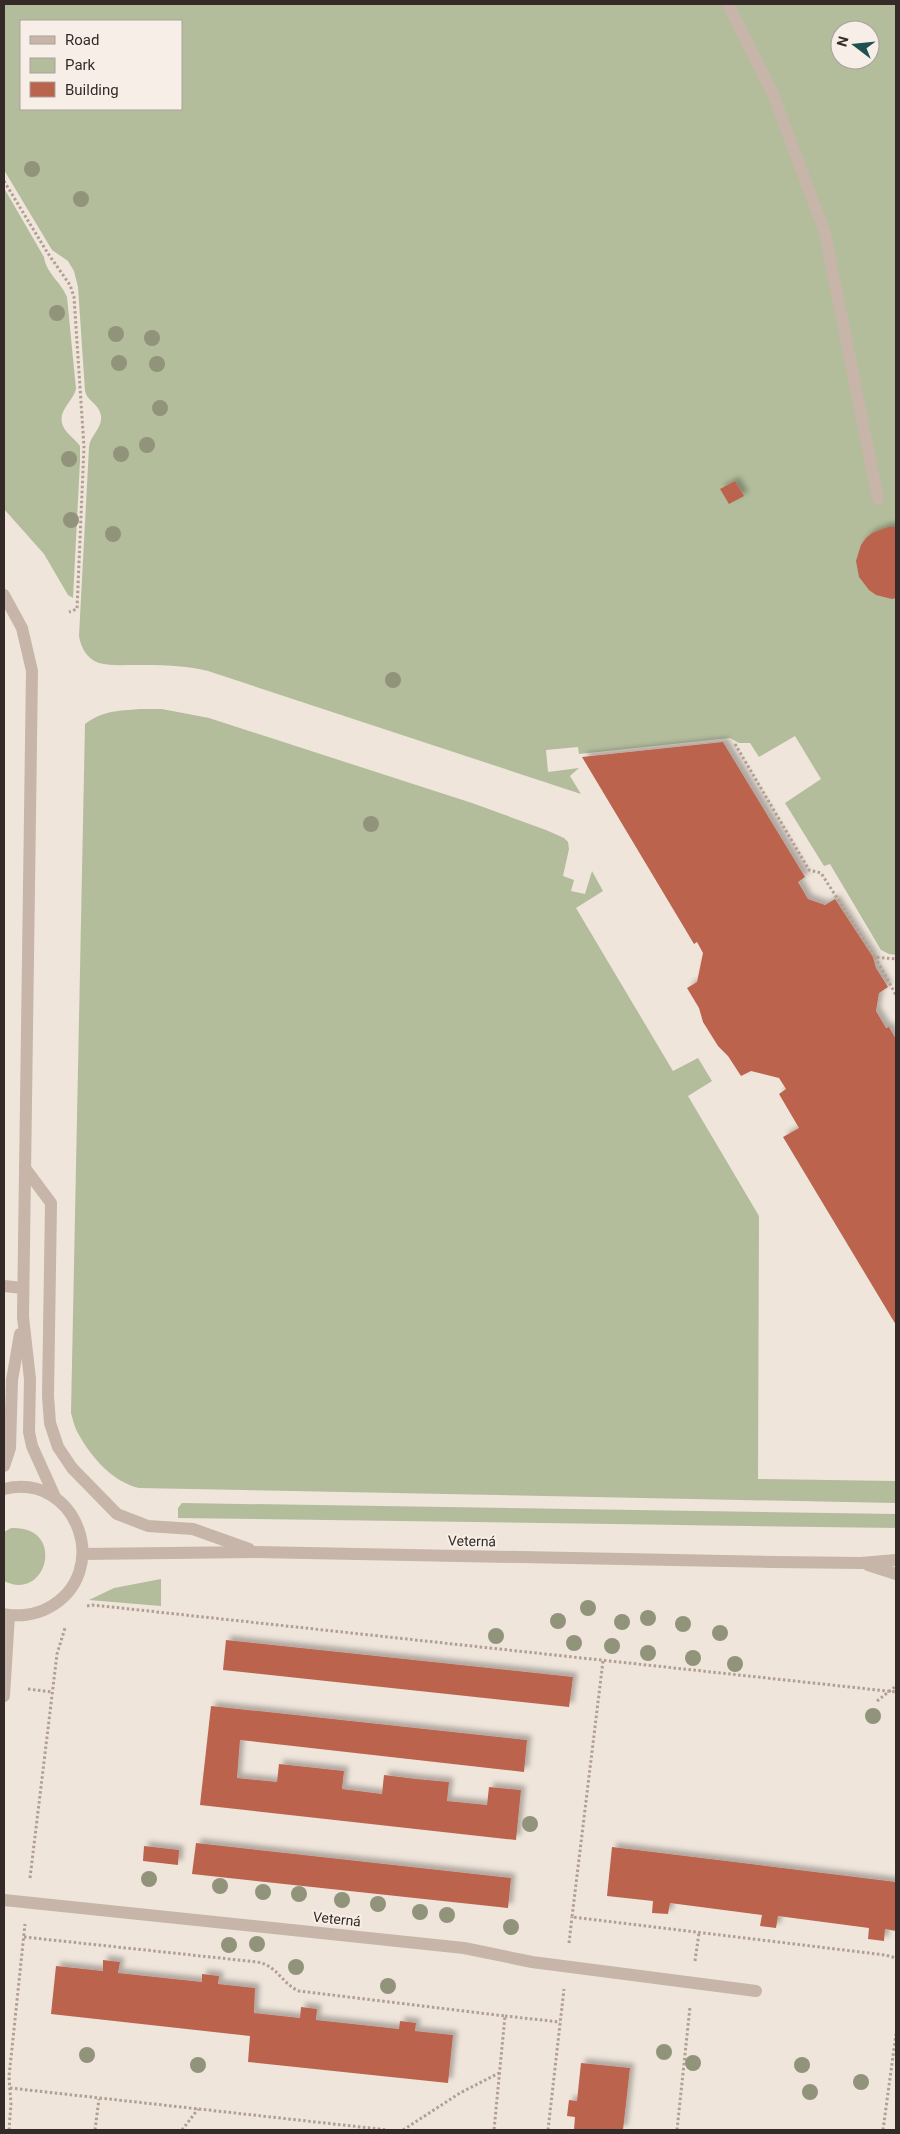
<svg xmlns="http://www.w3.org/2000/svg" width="900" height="2134" font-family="Roboto,sans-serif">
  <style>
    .green { fill: #b3bd9c; fill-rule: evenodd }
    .building { fill: #bb644d; filter: url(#shadow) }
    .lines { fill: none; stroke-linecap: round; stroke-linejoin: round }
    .path { stroke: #b29f92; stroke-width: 3; stroke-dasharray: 2.5 2.5; stroke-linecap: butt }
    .minor { stroke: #c6b5a8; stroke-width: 12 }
    .tree { fill: #91937b }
    .labels { text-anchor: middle; stroke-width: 4; stroke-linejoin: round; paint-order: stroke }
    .street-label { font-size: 14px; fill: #342b28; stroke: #f7efe7 }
  </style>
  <defs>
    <filter id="shadow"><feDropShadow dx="4.5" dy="-4.5" stdDeviation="2.5" flood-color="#0004"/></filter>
  </defs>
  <rect width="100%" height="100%" fill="#efe5db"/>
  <g class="green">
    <path d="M4 4H896V955L889 954 881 950 830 864 824 866 785 803 821 779 795 736 759 757 750 743H739L730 738 579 754 578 747 546 750 548 772 579 768 570 776 581 794 208 671C184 665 159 665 134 665 123 665 110 666 99 663 87 659 81 648 79 636L89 447C90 434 107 426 99 410 95 402 87 400 85 391L78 287 74 271 68 261 52 250 4 170ZM21 21H181V109H21ZM840 30H870V60H840Z"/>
    <path d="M4 188 44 257C46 273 61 282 67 297L76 389C73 402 55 412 64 428 68 435 75 439 80 446V461L73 598 68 595 44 554 4 509Z"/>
    <path d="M140 709H162L209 718 472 803 546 830 564 838 568 842 569 849 563 876 574 880 571 891 585 894 592 871 603 891 576 908 673 1071 698 1058 712 1081 688 1096 759 1216 758 1479 896 1481V1503L139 1488C113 1482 92 1458 79 1435 75 1429 73 1420 71 1413L85 724C104 710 118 711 140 709Z"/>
    <path d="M182 1503 896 1514V1528L178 1518V1508Z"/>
    <path d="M11 1528C67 1525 47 1603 4 1581V1532Z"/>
    <path d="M161 1579V1606L89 1600 114 1588Z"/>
  </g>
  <g class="building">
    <path d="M735 481 744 496 729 504 720 489Z"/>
    <path d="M888 527H896V598L892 599 876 595 869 590 859 577 856 561 861 545 866 538 872 533Z"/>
    <path d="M723 742 805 877 798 882 808 899 825 905 835 899 873 957 876 968 888 987 879 993 876 1011 886 1028 889 1027 896 1039V1325L783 1137 799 1128 779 1094 786 1089 779 1078 751 1071 741 1076 728 1056 718 1046 703 1022 699 1008 687 988 697 982 703 953 697 942 694 944 582 757Z"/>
    <path d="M226 1640 573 1677 569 1707 223 1670Z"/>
    <path d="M211 1706 527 1740 524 1772 240 1740 237 1778 277 1782 279 1764 344 1771 342 1789 382 1794 384 1775 416 1779 449 1782 447 1801 487 1805 489 1787 521 1790 516 1840 200 1805Z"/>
    <path d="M196 1843 511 1878 508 1908 192 1874Z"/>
    <path d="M144 1846 179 1850 178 1865 143 1861Z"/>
    <path d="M612 1847 896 1882V1931L885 1929 884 1941 868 1939 869 1928 778 1916 776 1928 760 1926 762 1915 670 1903 668 1914 652 1913 653 1901 607 1896Z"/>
    <path d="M103 1960 120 1962 118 1973 202 1982V1974L219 1976 218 1984 255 1988 254 2013 300 2018 301 2007 317 2009 316 2020 399 2029 400 2021 416 2023 415 2031 453 2035 448 2083 248 2062 250 2036 51 2014 56 1966 103 1971Z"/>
    <path d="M581 2063 630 2068 623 2130H574L575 2117 567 2116 569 2100 577 2101Z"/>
  </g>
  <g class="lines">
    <g class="path">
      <path d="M4 181 47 252 70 285 74 297 84 447 77 609 69 612"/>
      <path d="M735 744 809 870 821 873 865 942"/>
      <path d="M865 942 875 957 896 959"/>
      <path d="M875 957 896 995"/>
      <path d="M87 1606 93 1605 896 1692"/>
      <path d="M603 1661 572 1917 885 1955 896 1958"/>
      <path d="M28 1689 52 1692"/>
      <path d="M877 1701 896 1686"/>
      <path d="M30 1878 57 1654 65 1628"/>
      <path d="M24 1937 257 1962C277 1965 282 1984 299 1991L505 2016 494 2130"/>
      <path d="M569 1943 572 1917"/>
      <path d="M695 1961 699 1933"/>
      <path d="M505 2016 560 2022"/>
      <path d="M10 2088 388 2130"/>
      <path d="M9 2130 11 2104 9 2077 25 1924"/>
      <path d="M95 2130 99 2099"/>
      <path d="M182 2130 198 2109"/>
      <path d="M403 2130 460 2093 499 2073"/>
      <path d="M548 2130 564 1989"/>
      <path d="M677 2130 690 2007"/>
      <path d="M883 2130 896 2034"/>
    </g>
    <g class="minor">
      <path d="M728 4 773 94 825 233 878 499"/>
      <path d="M4 595 22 628 32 671 23 1317 30 1379 29 1432 32 1446 55 1497"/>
      <path d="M25 1168 51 1203 48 1396 50 1423 58 1447 72 1468 117 1514 148 1526 193 1529 249 1549"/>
      <path d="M4 1286 23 1288"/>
      <path d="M4 1466 10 1448 12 1380 20 1334"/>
      <path d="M4 1489C77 1471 114 1573 48 1608 35 1615 18 1617 4 1614"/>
      <path d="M83 1554 256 1552 774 1562 861 1563 896 1560"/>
      <path d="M868 1565 896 1574"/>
      <path d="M4 1696 9 1615"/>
      <path d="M4 1900 464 1948 532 1962 756 1991"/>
    </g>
  </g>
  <g class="tree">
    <circle cx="32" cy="169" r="8"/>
    <circle cx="81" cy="199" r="8"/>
    <circle cx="57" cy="313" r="8"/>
    <circle cx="116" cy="334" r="8"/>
    <circle cx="152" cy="338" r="8"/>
    <circle cx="119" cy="363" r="8"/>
    <circle cx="157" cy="364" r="8"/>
    <circle cx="160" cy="408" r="8"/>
    <circle cx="147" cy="445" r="8"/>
    <circle cx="121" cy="454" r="8"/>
    <circle cx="69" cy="459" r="8"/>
    <circle cx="71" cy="520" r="8"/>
    <circle cx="113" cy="534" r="8"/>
    <circle cx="393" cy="680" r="8"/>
    <circle cx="371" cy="824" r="8"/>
    <circle cx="588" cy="1608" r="8"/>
    <circle cx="648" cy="1618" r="8"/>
    <circle cx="558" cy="1621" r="8"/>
    <circle cx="622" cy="1622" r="8"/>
    <circle cx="683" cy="1624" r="8"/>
    <circle cx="720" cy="1633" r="8"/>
    <circle cx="496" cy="1636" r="8"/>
    <circle cx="574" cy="1643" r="8"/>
    <circle cx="612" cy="1646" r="8"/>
    <circle cx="648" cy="1653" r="8"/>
    <circle cx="693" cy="1658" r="8"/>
    <circle cx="735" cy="1664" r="8"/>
    <circle cx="873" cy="1716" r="8"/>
    <circle cx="530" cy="1824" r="8"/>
    <circle cx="149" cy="1879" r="8"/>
    <circle cx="220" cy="1886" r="8"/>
    <circle cx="263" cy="1892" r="8"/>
    <circle cx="299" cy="1894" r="8"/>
    <circle cx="342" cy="1900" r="8"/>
    <circle cx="378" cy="1904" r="8"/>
    <circle cx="420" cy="1912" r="8"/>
    <circle cx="447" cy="1915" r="8"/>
    <circle cx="511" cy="1927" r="8"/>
    <circle cx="257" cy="1944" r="8"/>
    <circle cx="229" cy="1945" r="8"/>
    <circle cx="296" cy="1967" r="8"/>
    <circle cx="388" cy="1986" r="8"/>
    <circle cx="664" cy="2052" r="8"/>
    <circle cx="87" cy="2055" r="8"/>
    <circle cx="693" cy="2063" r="8"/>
    <circle cx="198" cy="2065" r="8"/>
    <circle cx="802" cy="2065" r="8"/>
    <circle cx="861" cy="2082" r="8"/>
    <circle cx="810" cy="2092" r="8"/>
  </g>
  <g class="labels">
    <g class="street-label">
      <text transform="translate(472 1541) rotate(1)" y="5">Veterná</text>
      <text transform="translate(337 1919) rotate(6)" y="5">Veterná</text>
    </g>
  </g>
  <rect width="900" height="2134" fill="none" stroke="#342b28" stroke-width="10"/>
  <rect x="20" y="20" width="162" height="90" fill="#f7efe7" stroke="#a9a19b"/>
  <rect x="30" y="36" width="25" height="8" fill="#c6b5a8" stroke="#a9a19b"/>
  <text x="65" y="45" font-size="15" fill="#342b28">Road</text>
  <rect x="30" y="58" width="25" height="15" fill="#b3bd9c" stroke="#a9a19b"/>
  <text x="65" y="70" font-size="15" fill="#342b28">Park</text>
  <rect x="30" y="82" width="25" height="15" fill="#bb644d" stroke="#a9a19b"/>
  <text x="65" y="95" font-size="15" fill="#342b28">Building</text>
  <g transform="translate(855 45) rotate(286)"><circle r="24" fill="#f7efe7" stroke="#a9a19b"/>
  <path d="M0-4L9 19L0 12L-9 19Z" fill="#215051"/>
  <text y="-8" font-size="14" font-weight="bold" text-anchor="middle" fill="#342b28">N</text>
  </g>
</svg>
